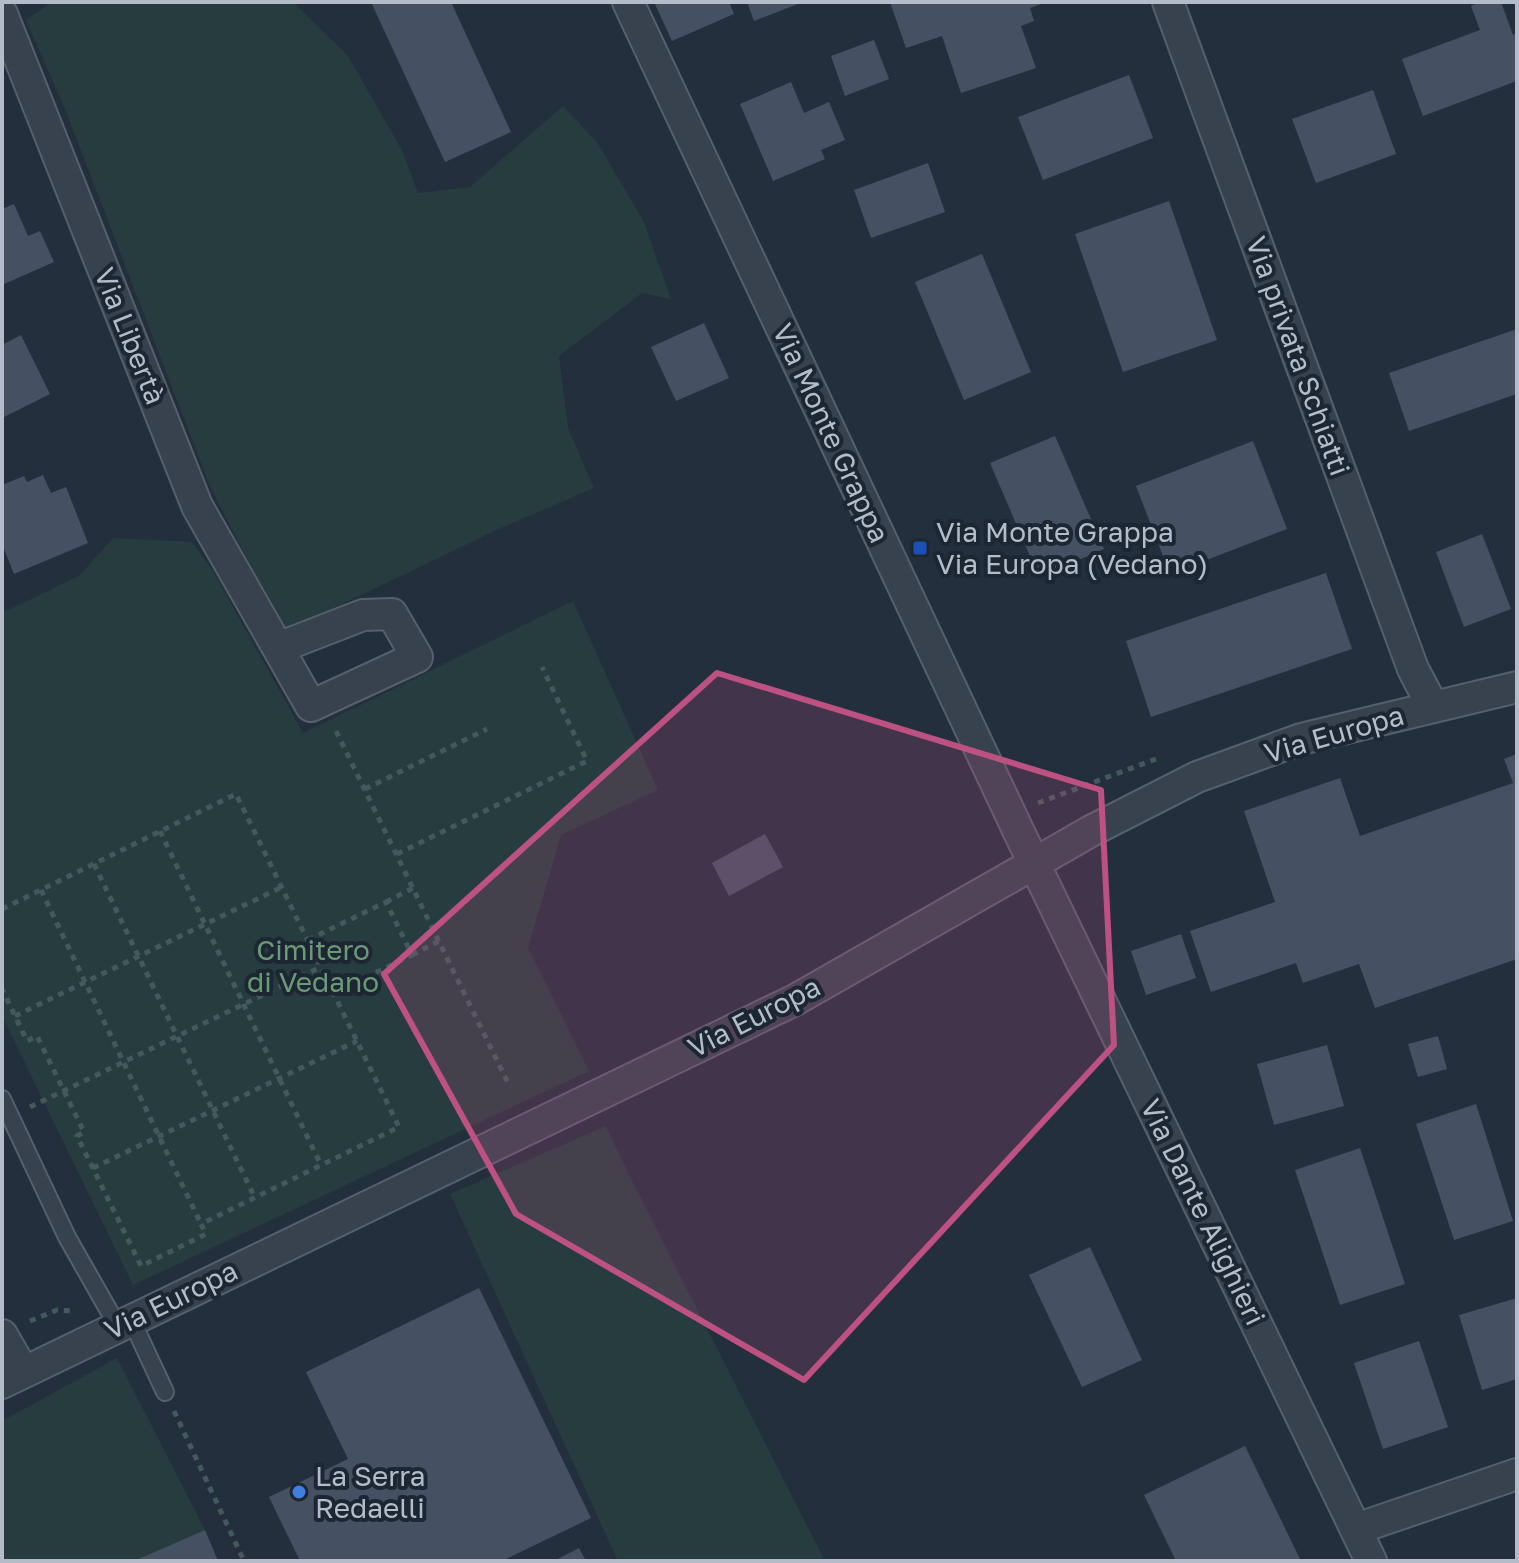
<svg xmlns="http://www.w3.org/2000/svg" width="1519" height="1563" font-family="'Golos Text',sans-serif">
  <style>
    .green { fill: #263c3f }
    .building { fill: #455162 }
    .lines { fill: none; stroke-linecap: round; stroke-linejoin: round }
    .service-casing { stroke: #565f6c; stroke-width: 20 }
    .minor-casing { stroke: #565f6c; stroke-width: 34 }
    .path { stroke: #44595c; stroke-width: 5; stroke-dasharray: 6 6; stroke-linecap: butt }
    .service { stroke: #38414e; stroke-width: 16 }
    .minor { stroke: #38414e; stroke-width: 30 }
    .marked { fill: #bd5182; fill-opacity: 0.2; stroke: #bd5182; stroke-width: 6; stroke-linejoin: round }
    .transit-dot { fill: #1a4fb4; stroke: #1d2633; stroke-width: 3 }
    .shop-dot { fill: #3f7fe0; stroke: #1d2633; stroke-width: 3 }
    .labels { text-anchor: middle; stroke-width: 8; stroke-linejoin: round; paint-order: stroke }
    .street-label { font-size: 28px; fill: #b4bcc9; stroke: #1d2633 }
    .poi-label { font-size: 28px; fill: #b4bcc9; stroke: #1d2633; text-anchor: start }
    .park-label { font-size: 28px; fill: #6b9a76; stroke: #1d2633 }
  </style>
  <rect width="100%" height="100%" fill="#242f3e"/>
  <g class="green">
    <path d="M51 2H293L348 56 402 150 418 193 470 187 563 106 597 142 644 222 671 299 642 293 559 356 568 428 594 488 501 528 284 632 210 486 65 109 26 20Z"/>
    <path d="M113 538 192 542 213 571 303 733 573 601 658 790 561 835 528 948 589 1071 133 1285 2 1016V613L79 576Z"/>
    <path d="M606 1126 629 1175 825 1561H618L450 1194Z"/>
    <path d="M117 1358 205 1530 138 1561H2V1421Z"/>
  </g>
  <g class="building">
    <path d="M371 2H451L511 132 445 162Z"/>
    <path d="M654 2H729L734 14 672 41Z"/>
    <path d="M747 2H803L754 21Z"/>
    <path d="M890 2H1047L1030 8 1034 21 1021 26 1036 68 961 93 942 36 906 48Z"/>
    <path d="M1480 2H1501L1513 35 1517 33V81L1423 116 1402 59 1480 30 1471 6Z"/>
    <path d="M874 40 889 79 845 96 831 56Z"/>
    <path d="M1129 75 1153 138 1043 180 1018 117Z"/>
    <path d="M791 82 804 113 829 102 845 140 821 150 825 159 773 181 740 104Z"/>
    <path d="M1373 90 1396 154 1316 183 1292 119Z"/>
    <path d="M928 163 945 212 871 238 854 190Z"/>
    <path d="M1169 201 1217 340 1123 372 1075 234Z"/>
    <path d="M14 204 28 236 40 231 54 262 2 285V209Z"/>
    <path d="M982 254 1031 372 964 400 915 282Z"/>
    <path d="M704 323 729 378 676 401 651 347Z"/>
    <path d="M1517 329V394L1409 431 1389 373Z"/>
    <path d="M21 335 50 394 2 418V345Z"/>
    <path d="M1055 436 1104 549 1039 577 990 463Z"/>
    <path d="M1253 441 1287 529 1170 574 1136 486Z"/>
    <path d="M43 475 51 493 66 487 88 543 14 574 2 544V485L24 476 27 482Z"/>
    <path d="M1482 534 1511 609 1464 627 1436 552Z"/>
    <path d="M1326 573 1352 649 1151 717 1126 641Z"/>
    <path d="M1517 754V959L1375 1008 1359 964 1303 983 1296 963 1211 992 1190 931 1275 902 1244 811 1340 778 1360 836 1513 783 1504 759Z"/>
    <path d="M765 834 783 867 729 896 712 863Z"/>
    <path d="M1181 934 1196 978 1146 995 1131 951Z"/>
    <path d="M1438 1036 1447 1069 1418 1077 1408 1044Z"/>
    <path d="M1327 1045 1344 1106 1274 1125 1257 1064Z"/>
    <path d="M1476 1104 1513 1221 1454 1240 1416 1124Z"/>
    <path d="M1360 1148 1405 1284 1340 1305 1295 1170Z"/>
    <path d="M1090 1247 1142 1360 1082 1387 1029 1275Z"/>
    <path d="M479 1288 591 1518 502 1561H300L269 1497 348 1459 306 1372Z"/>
    <path d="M1517 1298V1379L1482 1390 1459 1315Z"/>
    <path d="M1419 1341 1448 1427 1383 1449 1354 1363Z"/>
    <path d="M1245 1446 1301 1561H1176L1144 1495Z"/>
    <path d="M205 1530 218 1561H134Z"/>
    <path d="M579 1548 586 1561H554Z"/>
  </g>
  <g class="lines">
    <defs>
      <g id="service">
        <path d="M2 1099 67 1237 117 1325"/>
        <path d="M131 1319 165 1392"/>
      </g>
      <g id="minor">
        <path d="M628 2 1017 828 1371 1561"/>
        <path d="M1168 2 1413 669 1433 707"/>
        <path d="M2 14 197 506 311 706 417 657 392 614 363 615 278 648"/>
        <path d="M2 1335 23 1371"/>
        <path d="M2 1383 795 1000 1091 831 1197 777 1301 739 1517 687"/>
        <path d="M1356 1529 1517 1474"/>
      </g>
    </defs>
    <use href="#service" class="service-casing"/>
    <use href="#minor" class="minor-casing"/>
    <g class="path">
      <path d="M336 731 510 1087"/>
      <path d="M365 789 487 729"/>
      <path d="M1038 803 1156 759"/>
      <path d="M160 831 321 1165"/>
      <path d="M397 854 587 761 542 667"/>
      <path d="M94 864 255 1198"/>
      <path d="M41 890 201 1224"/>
      <path d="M386 902 413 888"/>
      <path d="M2 909 236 794 399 1127 201 1224 206 1234 141 1266 77 1136 84 1132 37 1036 27 1041 2 989"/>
      <path d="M308 940 386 902 412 955 334 993"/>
      <path d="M412 955 439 941"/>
      <path d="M15 1016 282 887"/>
      <path d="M30 1107 321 967"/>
      <path d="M93 1168 357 1041"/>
      <path d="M30 1321 57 1310 73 1311"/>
      <path d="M174 1411 244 1561"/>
    </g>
    <use href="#service" class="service"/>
    <use href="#minor" class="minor"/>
  </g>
  <path class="marked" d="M717 673 1101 790 1114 1045 804 1380 516 1214 384 974Z"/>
  <rect class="transit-dot" x="912" y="540" width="16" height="16" rx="4"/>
  <circle class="shop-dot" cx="299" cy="1492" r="8"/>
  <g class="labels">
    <g class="street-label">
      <text transform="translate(130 336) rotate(68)" y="10">Via Libertà</text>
      <text transform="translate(1298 356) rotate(70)" y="10">Via privata Schiatti</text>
      <text transform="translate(831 433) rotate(65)" y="10">Via Monte Grappa</text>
      <text transform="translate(1334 734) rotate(-16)" y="10">Via Europa</text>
      <text transform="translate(754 1017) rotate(-27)" y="10">Via Europa</text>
      <text transform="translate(1203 1212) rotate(64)" y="10">Via Dante Alighieri</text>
      <text transform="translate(171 1300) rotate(-26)" y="10">Via Europa</text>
    </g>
    <g class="poi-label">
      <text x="936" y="542">Via Monte Grappa<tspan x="936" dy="32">Via Europa (Vedano)</tspan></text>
      <text x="315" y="1486">La Serra<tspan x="315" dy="32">Redaelli</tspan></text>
    </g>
    <g class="park-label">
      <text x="313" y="960">Cimitero<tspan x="313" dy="32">di Vedano</tspan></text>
    </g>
  </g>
  <rect width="1519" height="1563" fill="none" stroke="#b4bcc9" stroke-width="8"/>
</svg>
